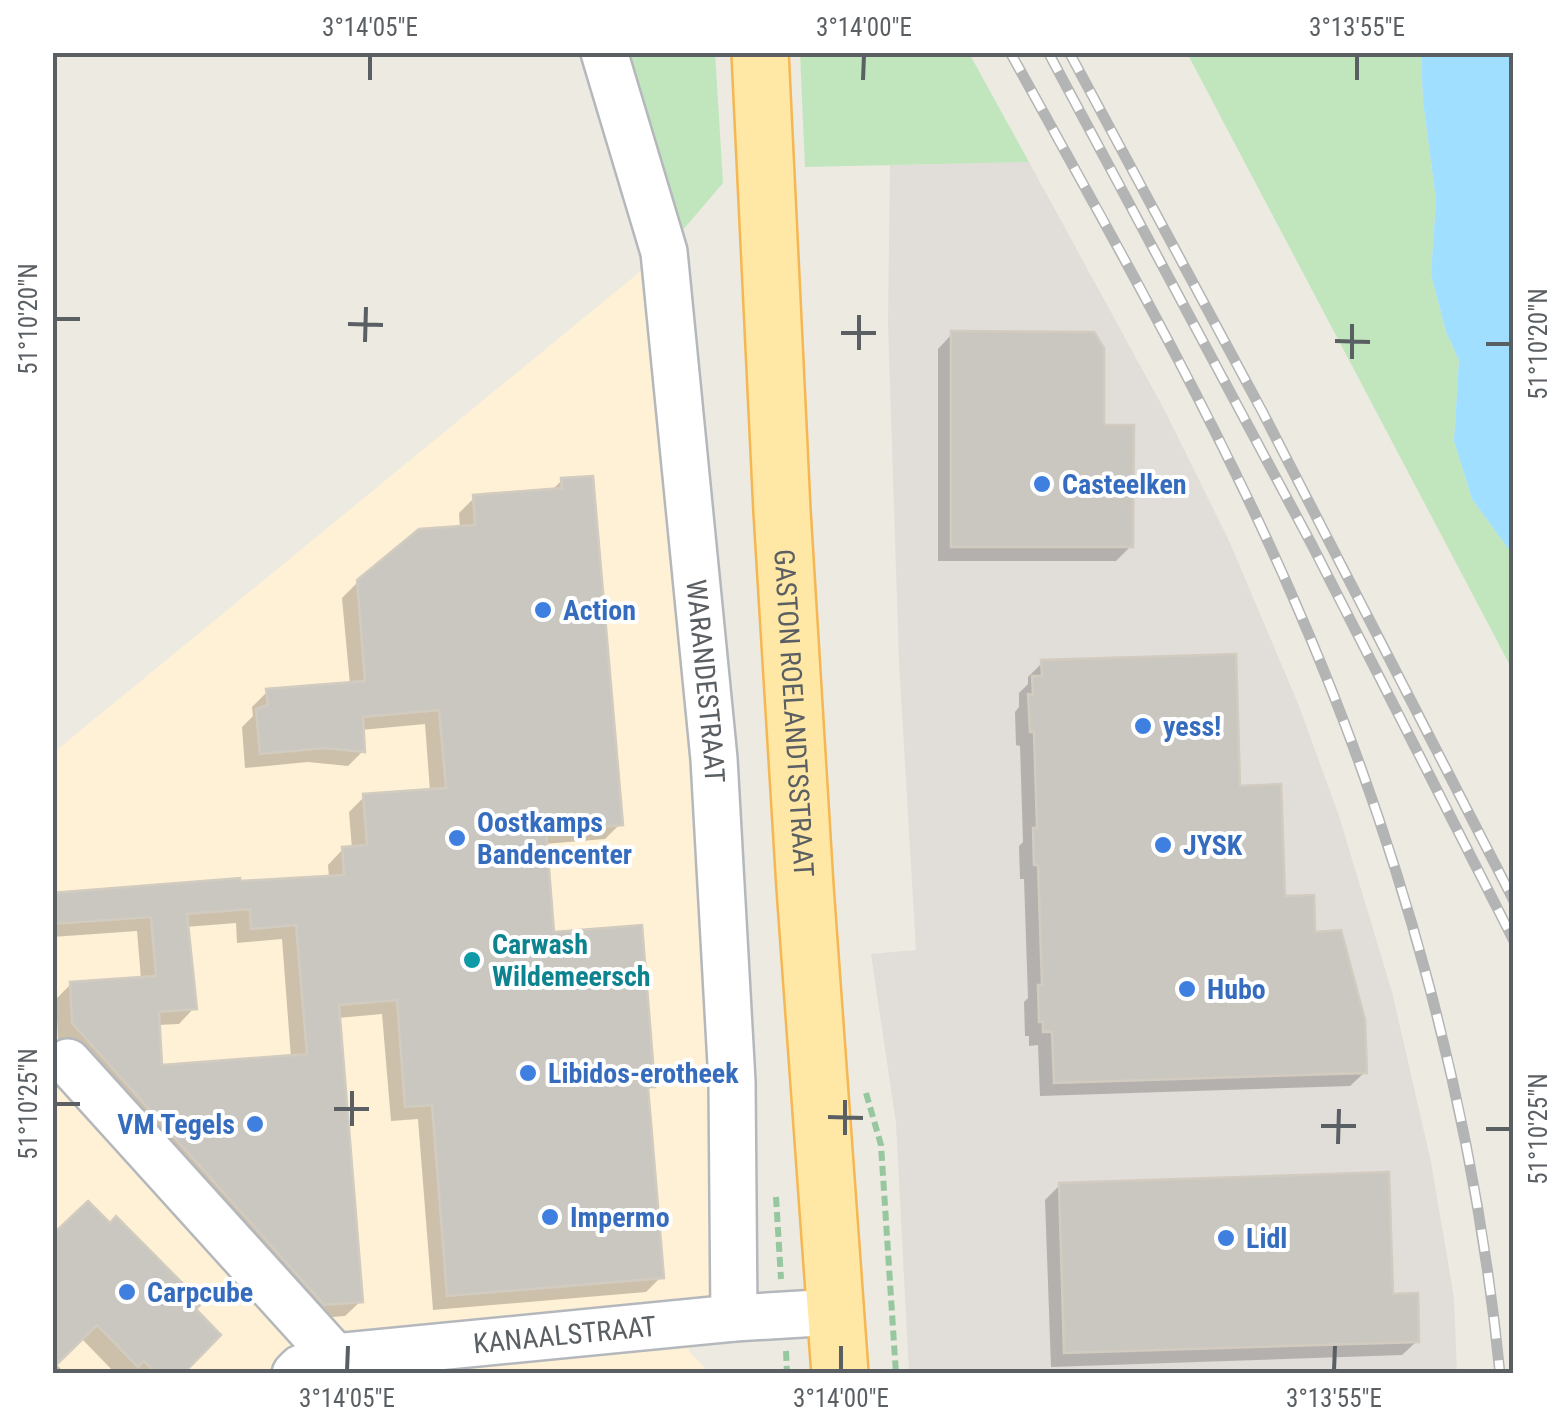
<svg xmlns="http://www.w3.org/2000/svg" width="1566" height="1426" font-family="'Roboto Condensed',sans-serif">
  <style>
    .commercial { fill: #fff1d5 }
    .industrial { fill: #e1ddd9 }
    .green { fill: #c1e6bd }
    .water { fill: #a0dfff }
    .shadow { fill: #0003; fill-rule: evenodd }
    .building { fill: #cac7c1; stroke: #d2cbc0; stroke-width: 2.5; fill-rule: evenodd }
    .lines { fill: none; stroke-linecap: round; stroke-linejoin: round }
    .minor-casing { stroke: #b4b8bd; stroke-width: 50 }
    .major-casing { stroke: #f5b753; stroke-width: 60 }
    .path { stroke: #96c79f; stroke-width: 6; stroke-dasharray: 10 5; stroke-linecap: butt }
    .minor { stroke: #fff; stroke-width: 45 }
    .major { stroke: #ffe7a5; stroke-width: 55 }
    .rail-casing { stroke: #b3b4b4; stroke-width: 11 }
    .rail { stroke: #fff; stroke-width: 8; stroke-dasharray: 22; stroke-linecap: butt }
    .ticks { fill: none; stroke: #5a5f63; stroke-width: 4 }
    .shop-dot { fill: #3f7fe0; stroke: #fff; stroke-width: 4 }
    .culture-dot { fill: #0f9aa8; stroke: #fff; stroke-width: 4 }
    .labels { text-anchor: middle; stroke-width: 8; stroke-linejoin: round; paint-order: stroke }
    .shop-label { font-size: 28px; font-weight: bold; fill: #366cbe; stroke: #fff; text-anchor: start }
    .street-label { font-size: 28px; fill: #5a5f63; stroke: #fff }
    .culture-label { font-size: 28px; font-weight: bold; fill: #0d838f; stroke: #fff; text-anchor: start }
    .neatline { fill: none; stroke: #5a5f63; stroke-width: 4 }
    .ticks-label { font-size: 25px; text-anchor: middle; fill: #5a5f63 }
  </style>
  <rect width="100%" height="100%" fill="#edeae1"/>
  <path class="commercial" d="M664 252 672 332 721 1307 688 1350 709 1373 53 1374V753Z"/>
  <path class="industrial" d="M1029 162 1166 413 1230 543 1299 706 1339 816 1392 992 1431 1162 1454 1298 1457 1373H909L896 1123 871 954 916 950 899 661 888 324 890 165Z"/>
  <g class="green">
    <path d="M604 53H715L723 183 664 252Z"/>
    <path d="M800 53H969L1029 162 805 167Z"/>
    <path d="M1187 53H1421L1423 101 1436 200 1431 274 1446 332 1459 360 1454 441 1472 499 1513 555V671Z"/>
  </g>
  <path class="water" d="M1421 53H1513V555L1472 499 1454 441 1459 360 1446 332 1431 274 1436 200 1423 101Z"/>
  <g class="shadow">
    <path d="M952 334 1101 427 1131 546 1116 561H938V349Z"/>
    <path d="M562 480 620 824 605 839 544 844 552 934 652 1086 646 1092 661 1277 646 1292 433 1310 418 1119 391 1121 382 1014 338 1018 361 1301 345 1316 308 1319 58 1039 56 999 71 984 141 979 137 931 52 937V896L329 878 328 865 343 849H352L349 812 364 797 430 791 425 724 361 730 363 751 348 766 308 762 245 768 242 727 253 716 252 707 267 692 350 685 342 598 358 582 460 529 459 513 474 498 551 491ZM236 923 237 943 282 939 291 1058 160 1068 158 1025 179 1024 194 1008 185 927Z"/>
    <path d="M1042 663 1238 788 1283 899 1313 934 1365 1072 1350 1086 1040 1096 1038 1045 1029 1046V1036H1025L1024 1002 1028 998 1024 879H1020L1019 846 1023 842 1020 746 1016 745 1015 712 1019 707V693L1028 684V677Z"/>
    <path d="M1060 1185 1390 1296 1417 1341 1402 1355 1051 1367 1045 1200Z"/>
    <path d="M192 1309 179 1374H116L81 1338 55 1363 66 1374H52V1314Z"/>
  </g>
  <g class="building">
    <path d="M951 331 1094 332 1104 348V425H1134L1133 547H951Z"/>
    <path d="M593 476 623 825 546 831 554 932 642 925 655 1087H648L664 1278 447 1296 432 1105 405 1107 397 1000 339 1005 363 1302 324 1305 72 1023 70 982 156 976 151 917 52 924V893L240 878V881L344 875 342 847 367 845 363 794 446 788 439 710 363 717 365 752 325 748 260 754 256 709 268 705 266 689 365 681 357 580 419 529 475 525 473 495 562 488 561 478ZM250 909 251 929 296 925 307 1054 162 1065 159 1012 197 1009 187 914Z"/>
    <path d="M1236 654 1240 786 1281 784 1285 896 1314 895 1315 932 1341 930 1365 1020 1367 1073 1054 1083 1052 1032H1043V1022H1039L1038 985H1042L1038 865H1034L1033 828H1037L1034 732H1030L1028 694 1033 695 1032 676H1042L1041 660Z"/>
    <path d="M1389 1172 1393 1294 1418 1293 1419 1342 1064 1353 1059 1183Z"/>
    <path d="M88 1201 110 1223 116 1216 202 1303 196 1309 221 1335 183 1374H157L144 1361 138 1367 97 1325 52 1369V1235Z"/>
  </g>
  <g class="lines">
    <defs>
      <g id="minor">
        <path id="s1" d="M604 52 664 252 714 759 732 1082 734 1318"/>
        <path d="M68 1062 335 1357"/>
        <path id="s2" d="M295 1374 301 1368 335 1357 734 1318 835 1312"/>
      </g>
      <g id="major">
        <path id="s3" d="M760 52 782 511 805 887 840 1374"/>
      </g>
    </defs>
    <use href="#minor" class="minor-casing"/>
    <use href="#major" class="major-casing"/>
    <g class="path">
      <path d="M866 1093 881 1145 896 1374"/>
      <path d="M776 1197 781 1279"/>
      <path d="M786 1351 787 1374"/>
    </g>
    <use href="#minor" class="minor"/>
    <use href="#major" class="major"/>
    <defs>
      <g id="rail">
        <path d="M1010 52C1110 233 1213 413 1295 602 1401 845 1474 1109 1500 1374"/>
        <path d="M1048 52 1312 545 1514 941"/>
        <path d="M1069 52 1262 411 1514 901"/>
      </g>
    </defs>
    <use href="#rail" class="rail-casing"/>
    <use href="#rail" class="rail"/>
  </g>
  <path class="ticks" d="M370 80V55M863 80 864 55M1357 80V55M55 319H80M348 324 383 325M841 333H876M1335 341 1370 342M365 342 366 307M1486 344H1511M859 350V315M1352 359V324M55 1104H80M334 1109H369M828 1117 863 1118M352 1126V1091M1321 1126H1356M1486 1129H1511M845 1135V1100M1338 1144 1339 1109M347 1371 348 1346M841 1371V1346M1334 1371 1335 1346"/>
  <g class="shop-dot">
    <circle cx="1042" cy="484" r="10"/>
    <circle cx="543" cy="610" r="10"/>
    <circle cx="1143" cy="726" r="10"/>
    <circle cx="457" cy="838" r="10"/>
    <circle cx="1163" cy="845" r="10"/>
    <circle cx="1187" cy="989" r="10"/>
    <circle cx="528" cy="1073" r="10"/>
    <circle cx="255" cy="1124" r="10"/>
    <circle cx="550" cy="1217" r="10"/>
    <circle cx="1226" cy="1238" r="10"/>
    <circle cx="127" cy="1292" r="10"/>
  </g>
  <circle class="culture-dot" cx="472" cy="960" r="10"/>
  <g class="labels">
    <g class="shop-label">
      <text x="1062" y="494">Casteelken</text>
      <text x="563" y="620">Action</text>
      <text x="1163" y="736">yess!</text>
      <text x="477" y="832">Oostkamps<tspan x="477" dy="32">Bandencenter</tspan></text>
      <text x="1183" y="855">JYSK</text>
      <text x="1207" y="999">Hubo</text>
      <text x="548" y="1083">Libidos-erotheek</text>
      <text x="235" y="1134" text-anchor="end">VM Tegels</text>
      <text x="570" y="1227">Impermo</text>
      <text x="1246" y="1248">Lidl</text>
      <text x="147" y="1302">Carpcube</text>
    </g>
    <g class="street-label">
      <text dy="10" stroke="none"><textPath href="#s1" startOffset="640">WARANDESTRAAT</textPath></text>
      <text dy="10" stroke="none"><textPath href="#s3" startOffset="662">GASTON ROELANDTSSTRAAT</textPath></text>
      <text dy="10" stroke="none"><textPath href="#s2" startOffset="275">KANAALSTRAAT</textPath></text>
    </g>
    <g class="culture-label">
      <text x="492" y="954">Carwash<tspan x="492" dy="32">Wildemeersch</tspan></text>
    </g>
  </g>
  <rect width="1566" height="1426" fill="none" stroke="#ffffff" stroke-width="110"/>
  <rect x="55" y="55" width="1456" height="1316" class="neatline"/>
  <g class="ticks-label">
    <text x="370" y="36">3°14'05"E</text>
    <text x="864" y="36">3°14'00"E</text>
    <text x="1357" y="36">3°13'55"E</text>
    <text transform="translate(28 319) rotate(-90)" y="9">51°10'20"N</text>
    <text transform="translate(1538 344) rotate(-90)" y="9">51°10'20"N</text>
    <text transform="translate(28 1104) rotate(-90)" y="9">51°10'25"N</text>
    <text transform="translate(1538 1129) rotate(-90)" y="9">51°10'25"N</text>
    <text x="347" y="1407">3°14'05"E</text>
    <text x="841" y="1407">3°14'00"E</text>
    <text x="1334" y="1407">3°13'55"E</text>
  </g>
</svg>
